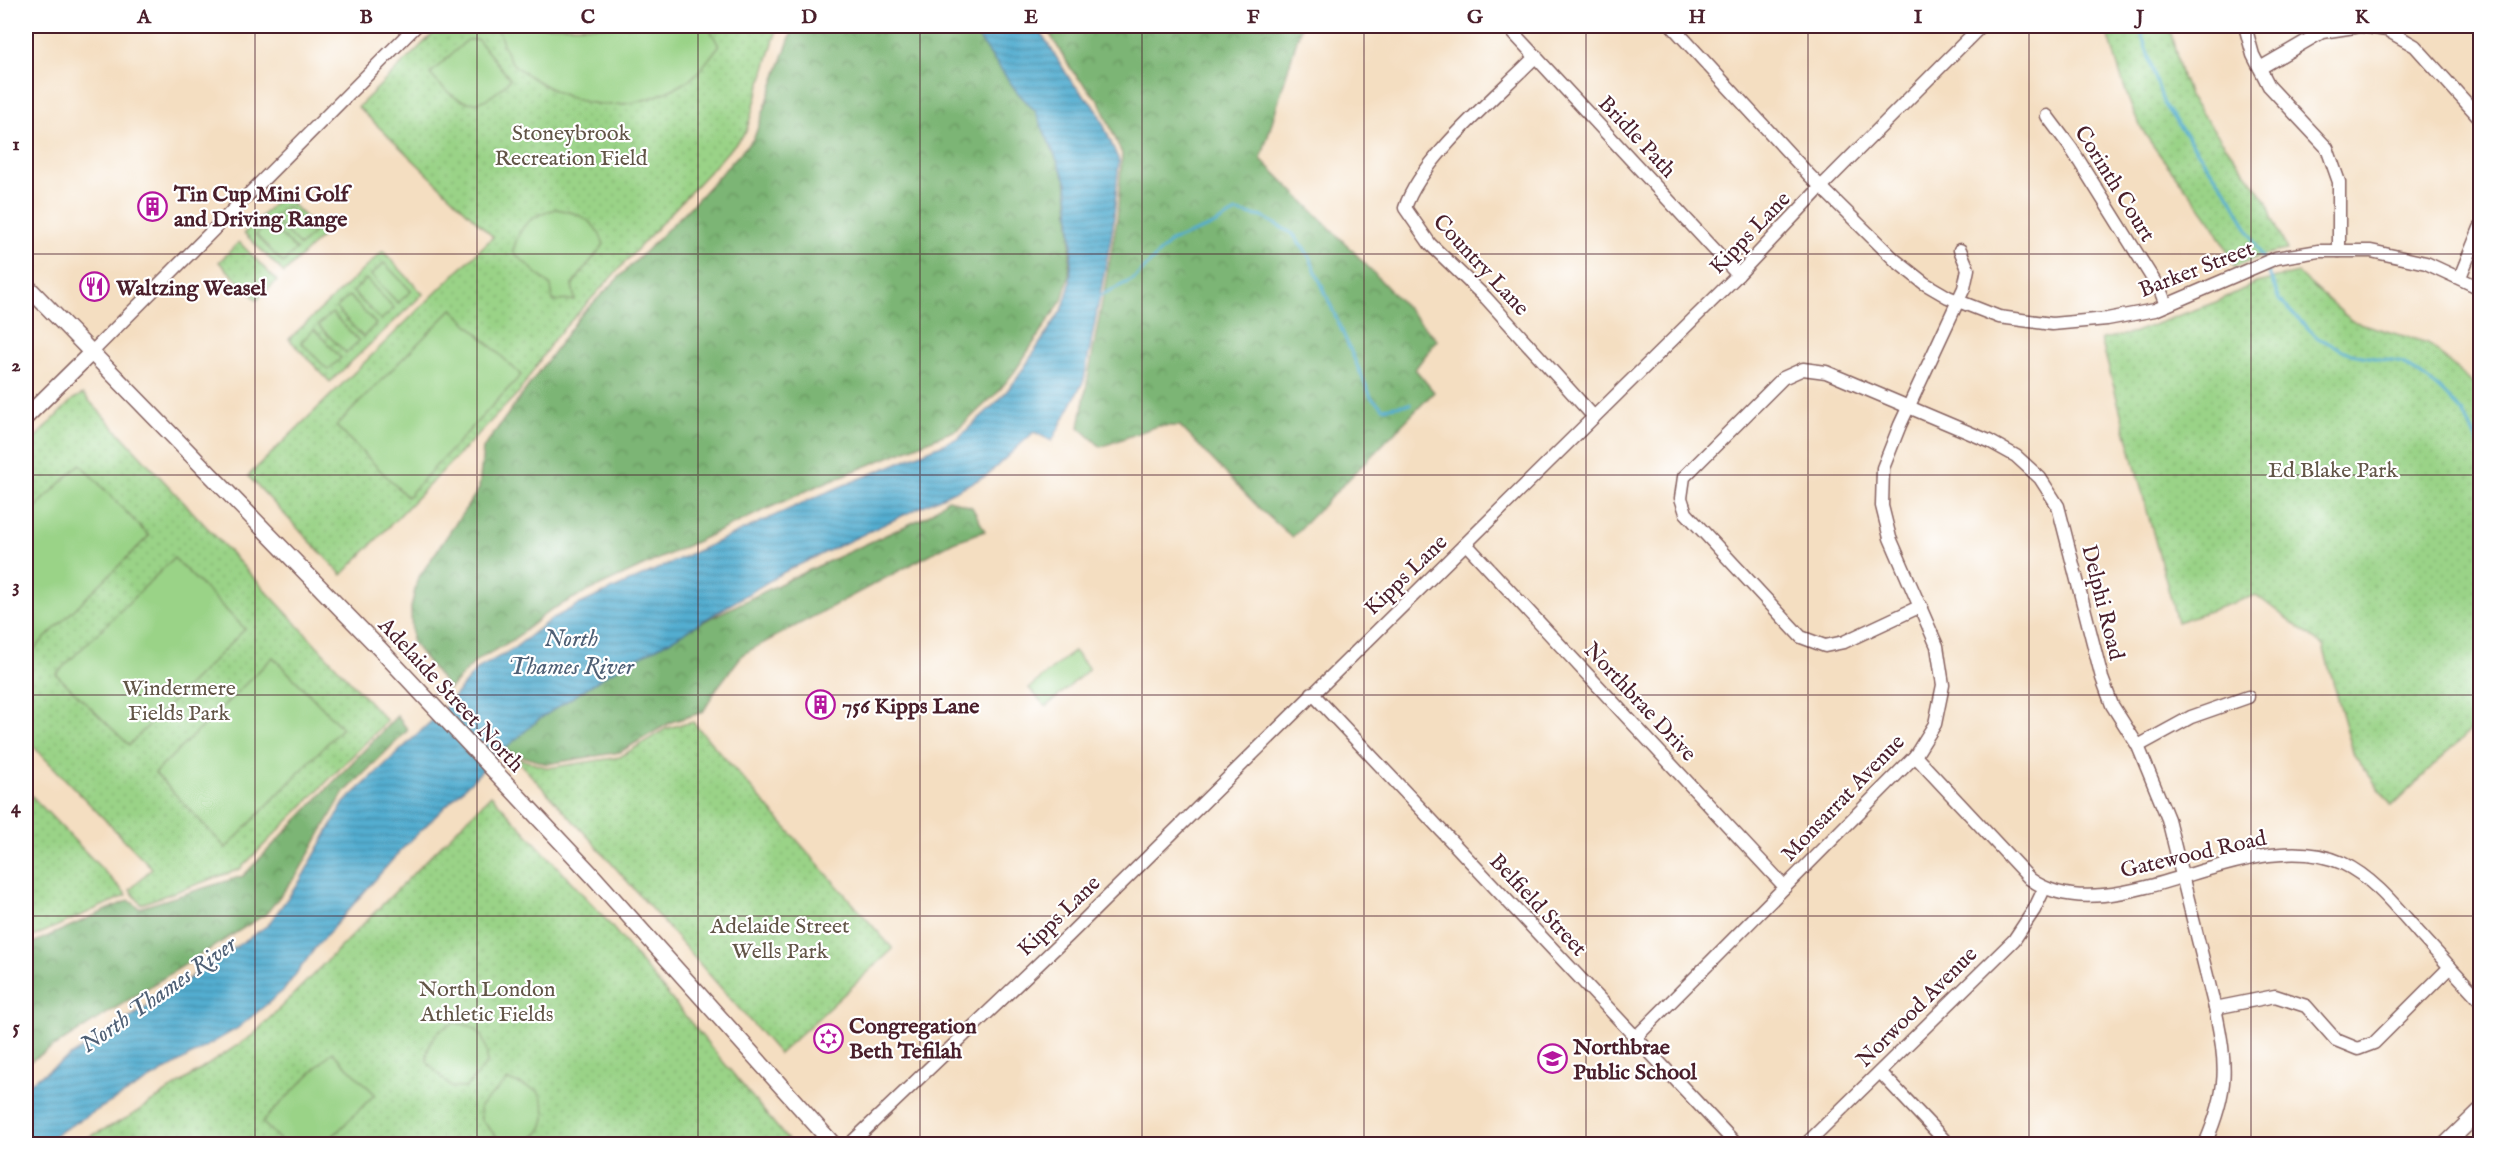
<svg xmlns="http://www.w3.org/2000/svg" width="2506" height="1170" font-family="'IM FELL English',serif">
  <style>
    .grass { fill: url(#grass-dots); stroke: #727959; stroke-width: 1.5 }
    .forest { fill: url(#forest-crowns); stroke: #626a50; stroke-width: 1.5 }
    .garden { fill: #9ad387; stroke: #727959; stroke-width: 1.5 }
    .water { fill: url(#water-rules); stroke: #4e667e; stroke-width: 1.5 }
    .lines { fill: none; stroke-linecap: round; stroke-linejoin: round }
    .stream { stroke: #52add0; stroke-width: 3 }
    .minor-casing { stroke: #866260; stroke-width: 15 }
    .major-casing { stroke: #866260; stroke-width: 18 }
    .minor { stroke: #fff; stroke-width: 12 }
    .major { stroke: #fff; stroke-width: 15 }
    .grid { fill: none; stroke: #4a1f2b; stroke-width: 1.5; stroke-opacity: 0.55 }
    .labels { text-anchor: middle; stroke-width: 4.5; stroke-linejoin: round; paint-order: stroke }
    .park-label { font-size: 22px; fill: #625547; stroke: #fff }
    .street-label { font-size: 22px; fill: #4a1f2b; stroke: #fff }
    .poi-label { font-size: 22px; font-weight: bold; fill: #4a1f2b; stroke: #fff; text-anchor: start }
    .water-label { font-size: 24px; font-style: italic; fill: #4e5f75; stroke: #fff }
    .neatline { fill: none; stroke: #4a1f2b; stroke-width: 2 }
    .grid-label { font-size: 20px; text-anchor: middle; font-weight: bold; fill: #4a1f2b }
  </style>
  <defs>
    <pattern id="grass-dots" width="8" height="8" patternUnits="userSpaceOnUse" patternTransform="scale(1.5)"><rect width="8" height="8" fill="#9ad387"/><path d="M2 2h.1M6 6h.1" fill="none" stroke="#86b575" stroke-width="1.8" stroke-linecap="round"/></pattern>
    <pattern id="forest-crowns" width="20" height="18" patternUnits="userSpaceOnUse" patternTransform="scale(1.5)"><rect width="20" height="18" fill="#7bb574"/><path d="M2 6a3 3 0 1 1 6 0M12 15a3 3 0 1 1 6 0" fill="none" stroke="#67935f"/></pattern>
    <pattern id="water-rules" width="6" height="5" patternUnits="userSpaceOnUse" patternTransform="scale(1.5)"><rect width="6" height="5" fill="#52add0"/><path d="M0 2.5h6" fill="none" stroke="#468ca9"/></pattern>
  </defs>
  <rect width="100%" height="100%" fill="#fff"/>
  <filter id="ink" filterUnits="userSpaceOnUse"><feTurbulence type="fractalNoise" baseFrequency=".0167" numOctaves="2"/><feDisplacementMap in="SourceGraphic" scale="12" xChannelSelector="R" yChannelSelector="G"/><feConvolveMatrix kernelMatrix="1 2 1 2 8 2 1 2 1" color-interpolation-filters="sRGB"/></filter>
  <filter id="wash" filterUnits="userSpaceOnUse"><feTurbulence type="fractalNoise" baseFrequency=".008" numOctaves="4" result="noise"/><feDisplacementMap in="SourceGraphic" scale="24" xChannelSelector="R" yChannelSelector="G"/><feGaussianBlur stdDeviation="1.35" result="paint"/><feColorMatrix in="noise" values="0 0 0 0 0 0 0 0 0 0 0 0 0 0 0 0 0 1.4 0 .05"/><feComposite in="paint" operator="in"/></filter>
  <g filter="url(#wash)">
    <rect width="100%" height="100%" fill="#f4dec1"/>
    <g class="grass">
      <path d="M441 26H778L746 132 554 339 519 392 342 575 248 476 493 237 358 107Z"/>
      <path d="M2106 26H2169L2182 77 2190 98 2268 202 2272 217 2287 250 2266 254 2234 267C2214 213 2175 180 2145 134 2127 106 2116 58 2106 26Z"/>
      <path d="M283 195 323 235 284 273 244 233Z"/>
      <path d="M239 242 277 281 257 300 219 262Z"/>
      <path d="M383 251 423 294 330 382 289 339Z"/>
      <path d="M2298 273 2352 321 2428 343 2480 390V721L2392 806 2354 755 2323 646 2256 595 2177 622 2101 339 2129 334 2216 302 2256 283Z"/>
      <path d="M83 394 387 721 240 869 141 904 130 890 152 868 26 739V447L73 399Z"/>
      <path d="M693 722 893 949 779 1054 591 840 514 757 548 768 620 757 667 728Z"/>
      <path d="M26 790 127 895 26 940Z"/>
      <path d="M491 795 602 915 791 1144H75L129 1117 253 1035Z"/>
    </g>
    <g class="forest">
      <path d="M794 26H973L1035 105 1066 176 1071 235 1069 276 1062 300 1015 371 998 392 958 429 817 486 578 596 549 611 513 640 477 660 449 689 412 642 411 608 417 580 479 489 483 448 580 316 693 204 754 138Z"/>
      <path d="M1045 26H1301L1261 159 1351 249 1437 340 1415 369 1434 392 1292 537 1260 509 1180 426H1157L1101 447 1079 427 1117 220 1122 154 1099 101 1073 72Z"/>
      <path d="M948 499 972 507 985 531 953 542 743 654 717 688 703 712 671 722 620 752 547 764 499 749 539 713 609 668 790 579 927 516Z"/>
      <path d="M397 716 408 730 343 794 298 873 266 914 26 1064V946L129 900 139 908 243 876Z"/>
    </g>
    <g class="garden">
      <path d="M497 26H708L719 46C708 59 699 75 684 83 636 110 592 113 544 85 534 79 521 72 513 64 505 54 501 38 497 26Z"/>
      <path d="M467 40H478L510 79C479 115 458 107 430 74Z"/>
      <path d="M286 206 313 233 300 246 273 218Z"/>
      <path d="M556 209C580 213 595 220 604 244L572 285 575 300 553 301 551 286 513 252C519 225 530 216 556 209Z"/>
      <path d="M269 223 296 250 283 263 256 235Z"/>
      <path d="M384 263 411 291 398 303 371 275Z"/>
      <path d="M366 279 394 308 381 320 353 292Z"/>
      <path d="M349 296 376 324 363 337 336 308Z"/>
      <path d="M452 309 521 375 407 497 336 426Z"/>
      <path d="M332 313 359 341 346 353 318 325Z"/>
      <path d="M314 329 341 358 328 370 301 342Z"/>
      <path d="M80 464 149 536 33 650 26 643V517Z"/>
      <path d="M174 558 245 629 129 745 56 674Z"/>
      <path d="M1074 651 1089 669 1046 707 1029 688Z"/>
      <path d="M273 657 342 728 226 848 155 773Z"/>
      <path d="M454 1023C478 1023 488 1040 487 1063L465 1088 451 1087 427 1062C426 1042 436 1030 454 1023Z"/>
      <path d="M332 1052 375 1094 325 1144H284L262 1122Z"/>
      <path d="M508 1080 538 1091C549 1111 549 1133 524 1142 519 1144 511 1146 505 1143 497 1139 488 1126 481 1120L480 1106Z"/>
    </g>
    <path class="water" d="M970 26H1037L1071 81 1097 110 1119 161 1113 227 1084 380 1052 441 1034 432 986 476 784 572 675 638 608 674 538 720 497 756 402 849 316 947 284 990 238 1028 39 1144H26V1085L157 1000 268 925 300 881 344 803 439 714 477 669 513 649 550 620 578 605 818 496 958 438 999 400 1016 380 1063 308 1070 284 1072 242 1067 183 1035 111 1017 92Z"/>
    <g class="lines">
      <g class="stream">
        <path d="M2139 26 2164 105 2232 199 2263 259"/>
        <path d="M2266 265 2279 300 2318 338 2351 354 2403 363 2437 387 2463 412 2480 447"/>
        <path d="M1097 297 1134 279 1171 241 1211 226 1236 212 1263 217 1293 234 1309 256 1371 397 1383 408 1410 404"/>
      </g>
    </g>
  </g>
  <g filter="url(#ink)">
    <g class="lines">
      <defs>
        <g id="minor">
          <path d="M1507 26 1738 275"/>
          <path d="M1672 26 1810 176 1895 260 1924 283 1948 297 1999 317 2052 324 2107 319 2155 310 2276 258 2319 251H2371L2426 263 2480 288"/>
          <path d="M2245 26 2253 55 2269 86 2327 148 2339 182V251"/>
          <path d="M1536 56C1498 95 1421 158 1405 208L1430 244 1486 298 1594 417"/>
          <path d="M2260 68 2322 32 2361 26 2387 30 2415 46 2480 118"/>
          <path d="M2047 116 2071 148 2161 292 2166 305"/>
          <path d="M2460 277 2480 228"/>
          <path d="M91 353 416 26"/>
          <path d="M1466 544 1785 887"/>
          <path d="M1921 606 1844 642 1825 646 1801 637 1686 513 1681 498 1684 477 1783 378 1803 369 1826 372 1989 441 2016 456 2040 478 2058 506 2102 678 2112 705 2138 746 2168 819 2215 1008 2275 996 2306 1006 2336 1040 2358 1049 2374 1043 2450 967"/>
          <path d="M1312 693 1736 1144"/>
          <path d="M2138 746 2191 717 2248 697"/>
          <path d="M1915 756 2030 879C2112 938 2249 820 2342 863 2374 878 2397 908 2419 933 2439 955 2460 978 2480 1000"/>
          <path d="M1636 1037 1915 756 1935 724 1943 685 1937 646 1890 538 1882 506 1883 468 1900 425 1964 288 1968 269 1960 250"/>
          <path d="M1880 1072 1948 1144"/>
          <path d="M850 1144 1068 936 1738 275 1821 187 1981 26"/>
          <path d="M1806 1144 2014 940 2034 910 2044 889"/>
          <path d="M2205 1144C2229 1089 2227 1065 2215 1008"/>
        </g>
        <g id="major">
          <path d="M26 285 379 648 592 875 833 1144"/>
          <path d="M26 417 91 353"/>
          <path d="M2446 1144 2480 1111"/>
        </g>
      </defs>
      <use href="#minor" class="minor-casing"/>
      <use href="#major" class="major-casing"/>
      <use href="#minor" class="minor"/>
      <use href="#major" class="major"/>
    </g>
  </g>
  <path class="grid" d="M255 26V1144M477 26V1144M698 26V1144M920 26V1144M1142 26V1144M1364 26V1144M1586 26V1144M1808 26V1144M2029 26V1144M2251 26V1144M26 254H2480M26 475H2480M26 695H2480M26 916H2480"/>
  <defs>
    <symbol id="building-ring" viewBox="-11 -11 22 22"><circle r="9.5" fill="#fff" stroke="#b5179e" stroke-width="1.5"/><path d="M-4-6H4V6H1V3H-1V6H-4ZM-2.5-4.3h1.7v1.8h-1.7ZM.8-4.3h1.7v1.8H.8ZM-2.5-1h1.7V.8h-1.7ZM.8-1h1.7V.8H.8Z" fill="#b5179e"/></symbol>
    <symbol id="restaurant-ring" viewBox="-11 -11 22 22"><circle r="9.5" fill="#fff" stroke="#b5179e" stroke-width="1.5"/><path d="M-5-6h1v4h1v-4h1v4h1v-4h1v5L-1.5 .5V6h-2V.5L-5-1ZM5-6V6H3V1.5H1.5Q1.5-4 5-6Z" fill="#b5179e"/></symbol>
    <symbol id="synagogue-ring" viewBox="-11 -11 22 22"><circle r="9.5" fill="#fff" stroke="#b5179e" stroke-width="1.5"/><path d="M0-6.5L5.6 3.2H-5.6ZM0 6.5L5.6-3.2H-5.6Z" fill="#b5179e"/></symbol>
    <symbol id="school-ring" viewBox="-11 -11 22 22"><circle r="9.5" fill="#fff" stroke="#b5179e" stroke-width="1.5"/><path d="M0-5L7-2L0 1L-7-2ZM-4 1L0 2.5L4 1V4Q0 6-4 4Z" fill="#b5179e"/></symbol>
  </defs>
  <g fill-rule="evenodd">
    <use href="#building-ring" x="136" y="190" width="33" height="33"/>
    <use href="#restaurant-ring" x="78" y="270" width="33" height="33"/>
    <use href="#building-ring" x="804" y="688" width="33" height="33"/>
    <use href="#synagogue-ring" x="812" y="1022" width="33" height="33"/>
    <use href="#school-ring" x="1536" y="1042" width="33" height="33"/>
  </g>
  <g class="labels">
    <g class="park-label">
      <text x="571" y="140">Stoneybrook<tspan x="571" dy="25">Recreation Field</tspan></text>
      <text x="2333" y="477">Ed Blake Park</text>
      <text x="179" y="695">Windermere<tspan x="179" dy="25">Fields Park</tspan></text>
      <text x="780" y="933">Adelaide Street<tspan x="780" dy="25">Wells Park</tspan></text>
      <text x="487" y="996">North London<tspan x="487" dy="25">Athletic Fields</tspan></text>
    </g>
    <g class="street-label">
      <text transform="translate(1638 136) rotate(47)" y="8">Bridle Path</text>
      <text transform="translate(2116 183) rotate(58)" y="8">Corinth Court</text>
      <text transform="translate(1749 232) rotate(-46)" y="8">Kipps Lane</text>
      <text transform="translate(1482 264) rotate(47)" y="8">Country Lane</text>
      <text transform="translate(2196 268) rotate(-21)" y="8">Barker Street</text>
      <text transform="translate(1405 574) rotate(-44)" y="8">Kipps Lane</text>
      <text transform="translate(2104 602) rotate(76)" y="8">Delphi Road</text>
      <text transform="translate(452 694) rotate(47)" y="8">Adelaide Street North</text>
      <text transform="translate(1641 701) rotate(47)" y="8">Northbrae Drive</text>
      <text transform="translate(1842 797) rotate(-46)" y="8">Monsarrat Avenue</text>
      <text transform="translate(2193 853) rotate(-13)" y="8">Gatewood Road</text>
      <text transform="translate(1539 904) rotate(47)" y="8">Belfield Street</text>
      <text transform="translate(1058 915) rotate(-44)" y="8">Kipps Lane</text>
      <text transform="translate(1916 1006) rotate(-45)" y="8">Norwood Avenue</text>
    </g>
    <g class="poi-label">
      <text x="174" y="201">Tin Cup Mini Golf<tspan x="174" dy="25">and Driving Range</tspan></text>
      <text x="116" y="295">Waltzing Weasel</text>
      <text x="842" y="713">756 Kipps Lane</text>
      <text x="849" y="1033">Congregation<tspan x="849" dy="25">Beth Tefilah</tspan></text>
      <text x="1573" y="1054">Northbrae<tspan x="1573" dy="25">Public School</tspan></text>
    </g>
    <g class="water-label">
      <text x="571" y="646">North<tspan x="571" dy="28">Thames River</tspan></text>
      <text transform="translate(158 994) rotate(-35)" y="8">North Thames River</text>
    </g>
  </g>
  <rect width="2506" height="1170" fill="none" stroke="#fff" stroke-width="66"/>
  <rect x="33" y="33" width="2440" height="1104" class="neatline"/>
  <g class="grid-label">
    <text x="144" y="23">A</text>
    <text x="366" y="23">B</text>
    <text x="588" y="23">C</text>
    <text x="809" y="23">D</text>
    <text x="1031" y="23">E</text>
    <text x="1253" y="23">F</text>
    <text x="1475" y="23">G</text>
    <text x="1697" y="23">H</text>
    <text x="1918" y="23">I</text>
    <text x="2140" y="23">J</text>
    <text x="2362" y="23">K</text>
    <text x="16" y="150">1</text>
    <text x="16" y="371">2</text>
    <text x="16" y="592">3</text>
    <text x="16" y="813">4</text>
    <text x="16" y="1033">5</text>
  </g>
</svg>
